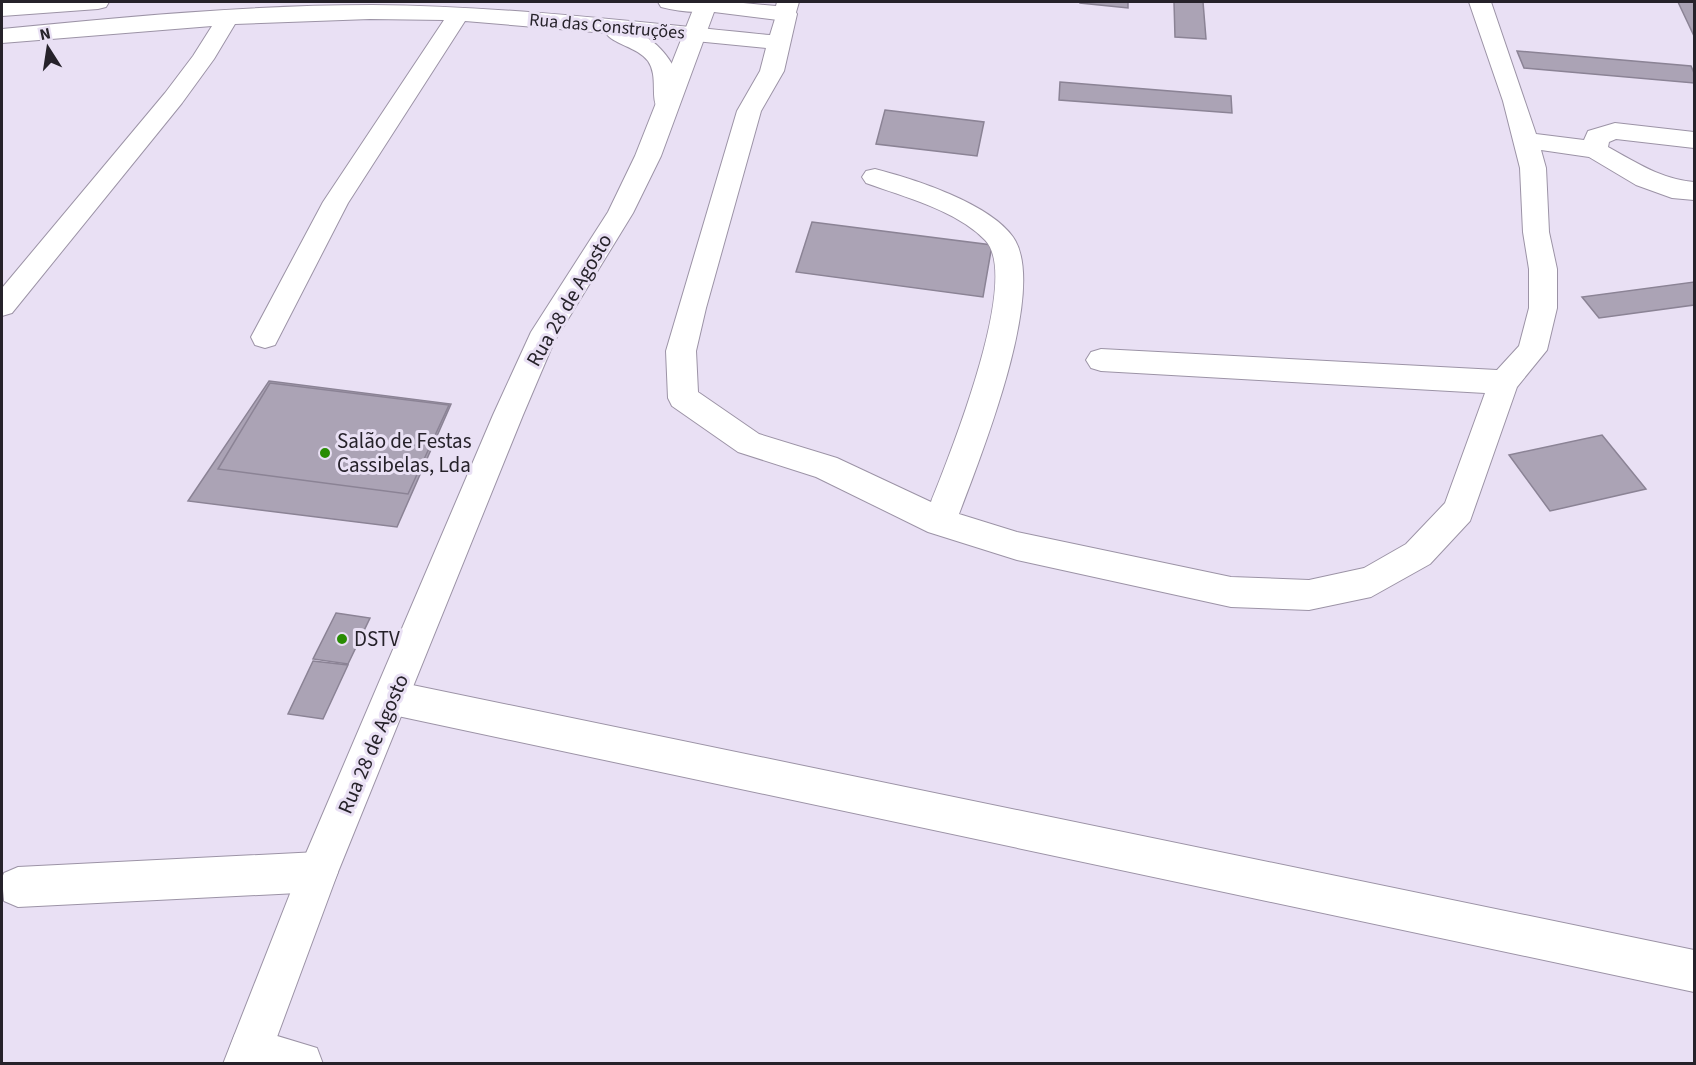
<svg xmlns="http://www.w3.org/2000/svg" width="1696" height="1065" font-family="'Source Sans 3',sans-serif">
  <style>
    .building { fill: #aba3b5; stroke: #8b8395; stroke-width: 1.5 }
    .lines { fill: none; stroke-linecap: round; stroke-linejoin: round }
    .minor-casing { stroke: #9c93a6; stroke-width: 2 }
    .major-casing { stroke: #9c93a6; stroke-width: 2 }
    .minor { fill: #fff; fill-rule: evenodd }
    .major { fill: #fff; fill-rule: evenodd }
    .poi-dot { fill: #298c03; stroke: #e9e0f4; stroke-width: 2 }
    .labels { text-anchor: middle; stroke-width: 6; stroke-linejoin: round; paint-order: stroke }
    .far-street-label { font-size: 18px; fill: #26222a; stroke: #e9e0f4 }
    .street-label { font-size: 21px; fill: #26222a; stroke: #e9e0f4 }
    .poi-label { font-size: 21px; fill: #26222a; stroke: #e9e0f4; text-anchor: start }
  </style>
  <rect width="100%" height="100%" fill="#e9e0f4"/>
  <g class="building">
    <path d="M1080 2H1128V8L1080 3Z"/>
    <path d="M1174 2H1203L1206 39 1175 37Z"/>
    <path d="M1678 2H1694V36Z"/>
    <path d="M1517 51 1691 66 1694 73V83L1524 68Z"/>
    <path d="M1060 82 1231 96 1232 113 1059 100Z"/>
    <path d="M885 110 984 122 977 156 876 144Z"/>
    <path d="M812 222 992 245 983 297 796 272Z"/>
    <path d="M1694 282V305L1599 318 1582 297Z"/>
    <path d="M269 381 451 404 397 527 188 501Z"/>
    <path d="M270 383 449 405 408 494 218 469Z"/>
    <path d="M1602 435 1646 489 1550 511 1509 455Z"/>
    <path d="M336 613 370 618 348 664 313 659Z"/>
    <path d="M313 661 348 665 323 719 288 714Z"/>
  </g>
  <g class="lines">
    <defs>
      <g id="minor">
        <path d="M2 2H109L106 7 98 9 2 16Z"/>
        <path d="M658 2H715L717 5 714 10C698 14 677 11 661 7Z"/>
        <path d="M1469 2H1491L1536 134 1584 140 1588 131 1615 123 1694 132V148L1616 139 1609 142 1608 147C1637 163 1661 179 1694 182V200L1672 198 1636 185 1589 157 1541 150 1546 168 1549 232 1557 269V308L1547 350 1517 387 1470 521 1430 564 1371 597 1309 610 1231 607 1017 560 928 532 816 477 738 452 672 406 668 398 666 351 737 111 760 71 766 48 644 36C667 48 692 86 675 111L667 113 659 111C649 98 659 77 648 61 638 47 612 44 606 33L465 21 348 203 275 345 265 348 255 345 251 337 323 202 444 20 370 19 235 24 214 59 182 103 12 313 2 316V288L165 93 193 56 212 26 2 43V29C124 17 249 5 372 5 505 6 637 22 770 35L778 9H794L797 14 784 71 761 111 706 308 696 351 698 392 759 434 837 458 931 502C949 457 1022 277 985 240 956 210 904 197 866 183L862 177 866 171 875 169C914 179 989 203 1013 237 1049 288 980 458 959 514L1017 532 1231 577 1309 580 1364 568 1406 544 1445 503 1485 393 1101 371 1091 368 1086 360 1091 352 1101 349 1497 370 1519 346 1529 308V269L1523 232 1520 168 1503 101Z"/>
        <path d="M393 681 1694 950V992L393 715 380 710 375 698 380 686Z"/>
        <path d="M318 852 332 858 338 872 332 886 318 892 18 907 4 901 2 878 4 873 18 867Z"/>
        <path d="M251 1028 317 1048 323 1064H235L229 1050 235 1034Z"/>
      </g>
      <path id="major" d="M696 2H733L776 6 777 2H799L794 19 786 21 714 12 661 156 633 213 554 342 523 415 338 872 267 1064H223L304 858 493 415 531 332 608 212 635 156Z"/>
    </defs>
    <use href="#minor" class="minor-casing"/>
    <use href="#major" class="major-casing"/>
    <use href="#minor" class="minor"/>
    <use href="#major" class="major"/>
  </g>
  <g class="poi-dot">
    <circle cx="325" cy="453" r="6"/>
    <circle cx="342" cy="639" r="6"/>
  </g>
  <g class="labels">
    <g class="far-street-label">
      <text transform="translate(607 26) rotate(5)" y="6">Rua das Construções</text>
    </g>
    <g class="street-label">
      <text transform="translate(569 300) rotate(-60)" y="7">Rua 28 de Agosto</text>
      <text transform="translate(373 744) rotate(-67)" y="7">Rua 28 de Agosto</text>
    </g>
    <g class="poi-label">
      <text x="337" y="448">Salão de Festas<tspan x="337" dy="24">Cassibelas, Lda</tspan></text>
      <text x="354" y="646">DSTV</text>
    </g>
  </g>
  <rect width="1696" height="1065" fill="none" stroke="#26222a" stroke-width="6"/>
  <g transform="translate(48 48) rotate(348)" stroke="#e9e0f4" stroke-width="4.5" paint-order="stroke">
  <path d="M0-4.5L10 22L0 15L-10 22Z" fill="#26222a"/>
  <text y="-9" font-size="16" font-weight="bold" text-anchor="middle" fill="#26222a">N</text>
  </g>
</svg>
